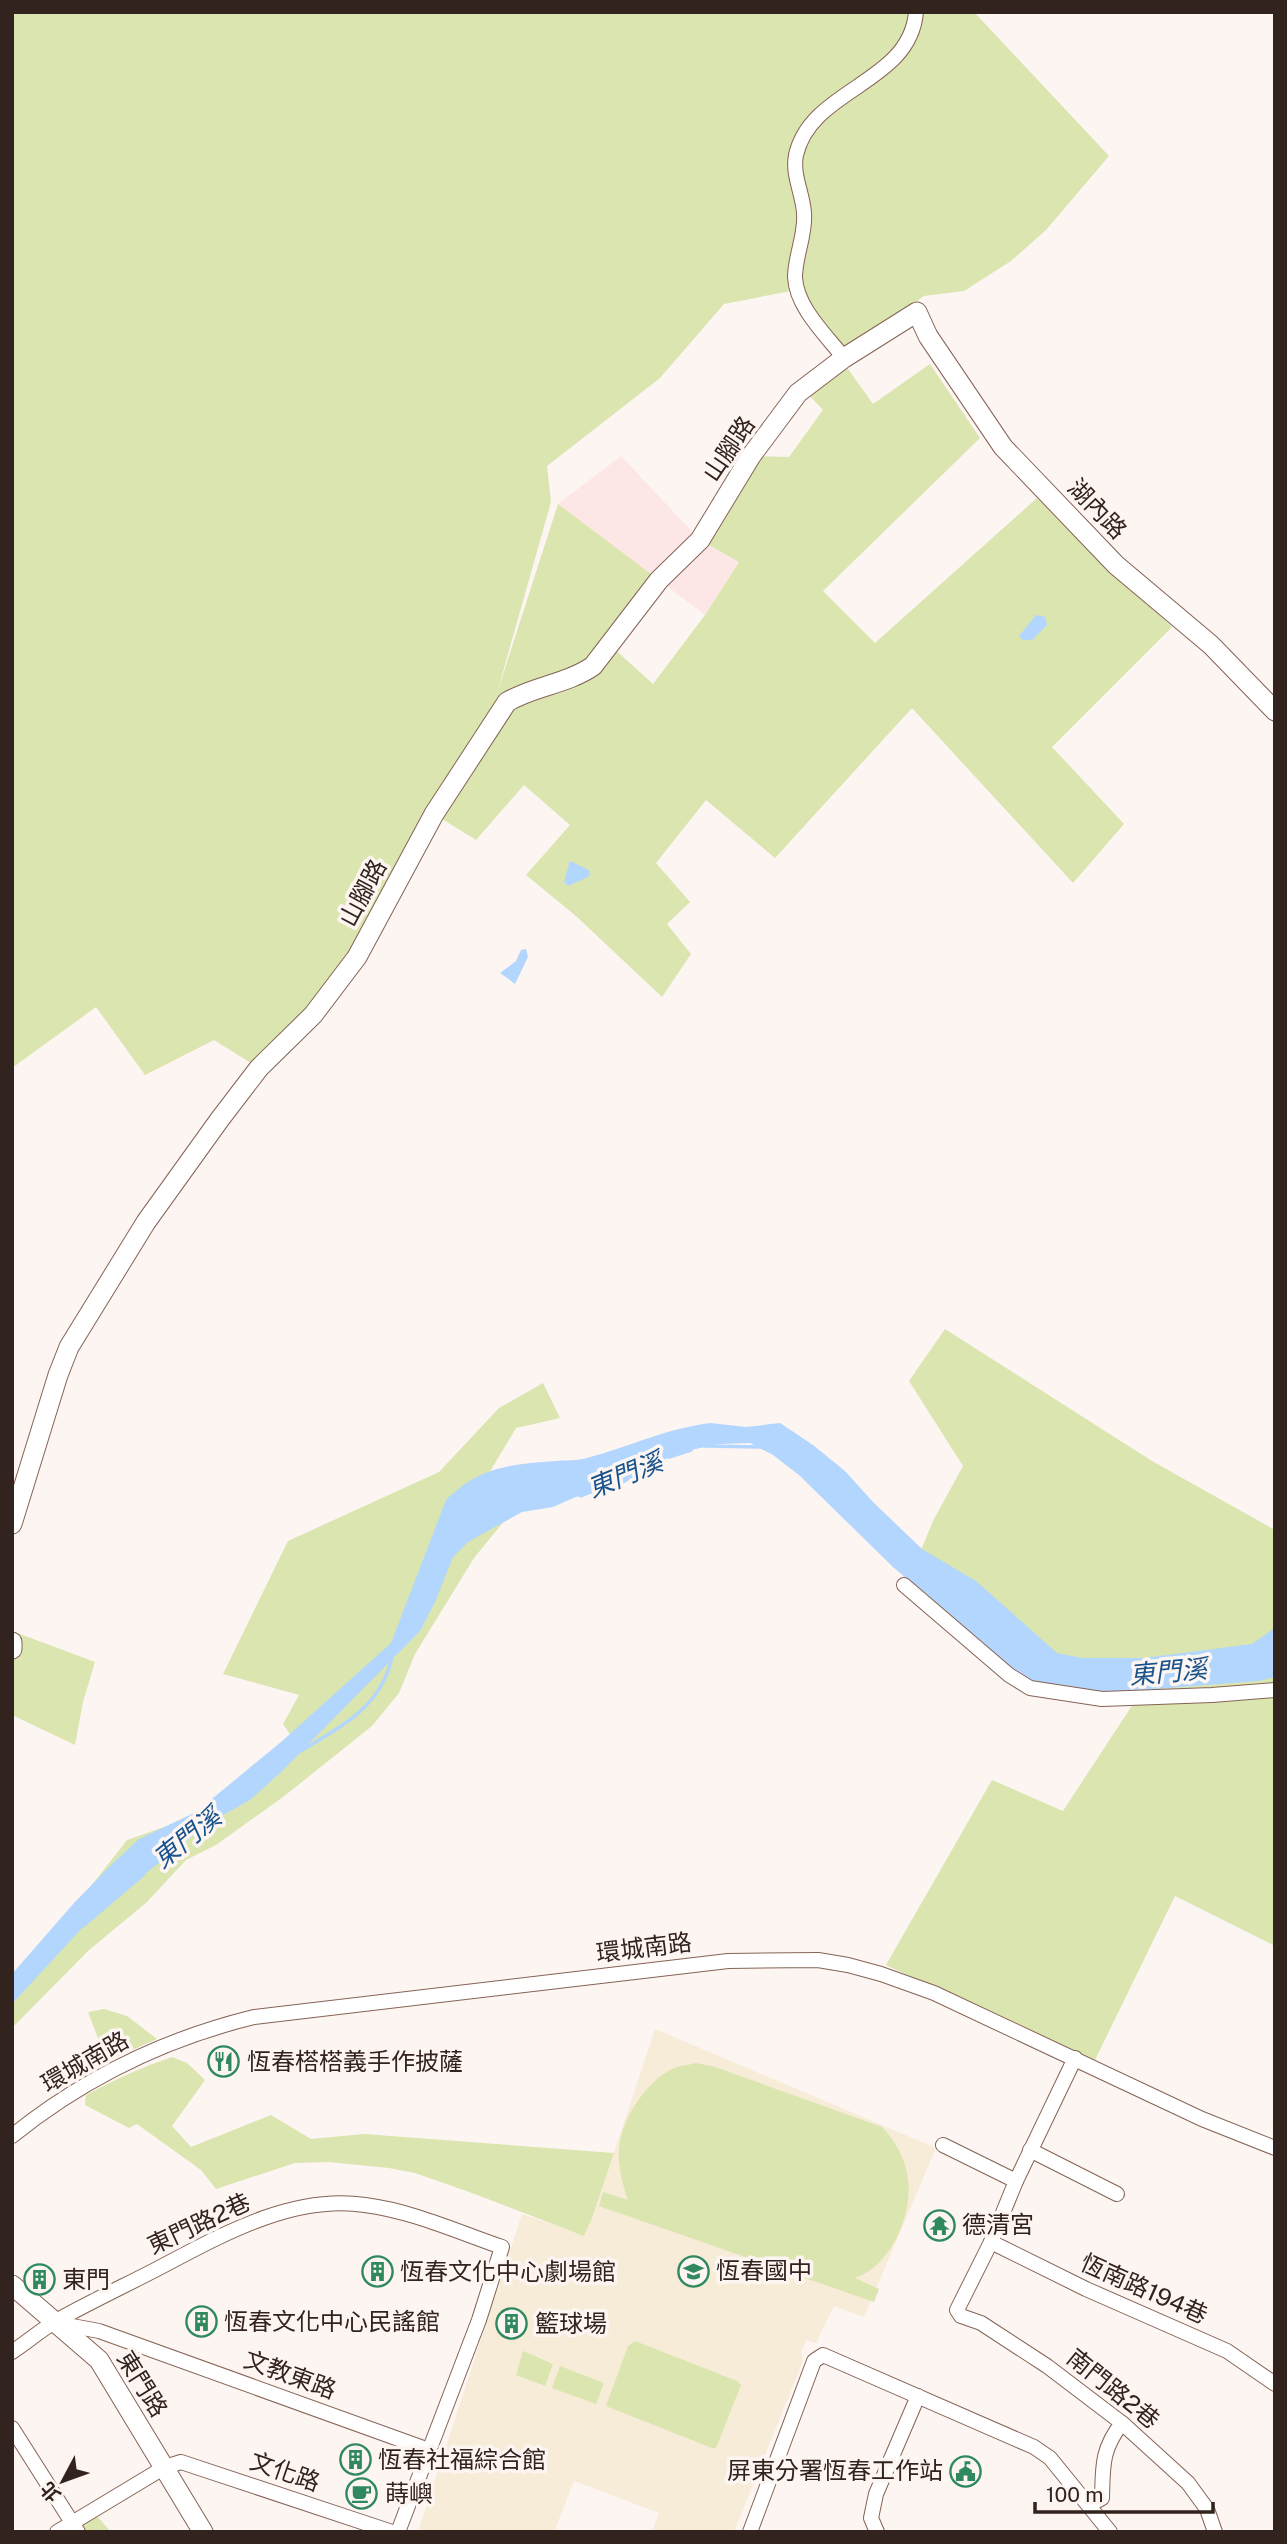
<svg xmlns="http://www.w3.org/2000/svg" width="1287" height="2544" font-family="'Public Sans','Noto Sans TC',sans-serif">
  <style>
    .industrial { fill: #fde7e6 }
    .education { fill: #f6ecd7 }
    .green { fill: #dbe5af }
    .water { fill: #b3d6fe }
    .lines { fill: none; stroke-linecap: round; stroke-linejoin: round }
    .stream { stroke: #b3d6fe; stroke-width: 3.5 }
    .street-casing { stroke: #856355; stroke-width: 16 }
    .secondary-casing { stroke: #856355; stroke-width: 21 }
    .street { stroke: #fff; stroke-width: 14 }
    .secondary { stroke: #fff; stroke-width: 19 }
    .labels { text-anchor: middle; stroke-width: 7; stroke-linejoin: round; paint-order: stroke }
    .street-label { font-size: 24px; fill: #32231e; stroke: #fdf5f2 }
    .poi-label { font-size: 24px; fill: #32231e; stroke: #fdf5f2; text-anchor: start }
    .water-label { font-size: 26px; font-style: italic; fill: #17528c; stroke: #fdf5f2 }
  </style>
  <rect width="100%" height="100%" fill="#fdf5f2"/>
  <path class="industrial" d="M621 456 700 540 739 561 705 615 558 504Z"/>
  <path class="education" d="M655 2029 936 2148 864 2317 834 2306 816 2343 806 2340 801 2353 803 2361 734 2532H652L659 2513 574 2481 554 2532H418L522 2214 584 2235 592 2218Z"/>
  <g class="green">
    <path d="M12 12H974L1109 156 1046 230 1011 261 964 291 924 296 845 352 796 290 724 304 660 378 547 466 551 502 497 693 558 504 659 580 610 645 653 684 705 615 739 562 700 540 751 456 789 457 823 410 806 392 846 366 873 404 930 364 980 438 823 591 875 643 1037 498 1172 627 1052 747 1124 824 1073 883 912 708 775 858 706 800 656 863 690 902 667 924 691 954 662 997 576 916 526 875 570 825 524 785 476 840 434 814 357 957 259 1068 214 1040 145 1075 96 1007 12 1068Z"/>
    <path d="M945 1329 1152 1461 1275 1530V1946L1175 1896 1094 2062 886 1965 992 1780 1063 1811 1152 1675 1088 1679 912 1572 933 1521 963 1466 909 1381Z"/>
    <path d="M543 1383 560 1418 516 1428 479 1490 505 1520 474 1558 415 1654 399 1693 372 1726 283 1797 216 1845 186 1860 147 1902 89 1950 12 2028V1981L70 1913 127 1840 184 1820 301 1750 283 1724 299 1695 223 1674 288 1541 439 1472 499 1408Z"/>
    <path d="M12 1631 95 1662 83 1702 75 1745 12 1715Z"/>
    <path d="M104 2009 127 2016 157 2039 107 2061 88 2012Z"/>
    <path d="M172 2057 187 2063 205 2080 172 2126 191 2147 271 2115 311 2139 364 2134 614 2153 592 2218 584 2236 472 2193 415 2173 389 2168 329 2162 295 2163 216 2189 201 2170 137 2124 129 2128 85 2105 86 2095C114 2080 142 2067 172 2057Z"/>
    <path d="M696 2063 715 2067 882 2127C893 2139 902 2152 906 2169 917 2207 893 2265 855 2278L879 2289 874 2302 599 2206 603 2192 628 2200C622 2182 616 2161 620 2141 625 2115 646 2083 670 2070 677 2066 688 2065 696 2063Z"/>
    <path d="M635 2341 737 2381 741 2385 716 2448H712L606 2406 628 2346Z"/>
    <path d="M523 2351 553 2364 545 2386 516 2375Z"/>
    <path d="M560 2366 604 2383 596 2404 552 2388Z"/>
    <path d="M96 2515 111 2532H76L75 2530Z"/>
  </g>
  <g class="water">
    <path d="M1036 615 1045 617 1047 625 1032 640H1023L1019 636Z"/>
    <path d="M570 861 589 870 590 876 568 886 564 882Z"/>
    <path d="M526 949 528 957 515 984 500 973 516 961 521 950Z"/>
    <path d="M711 1423 746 1427 780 1423 813 1445 845 1471 873 1502 922 1549 976 1581 1057 1653 1082 1658H1144L1252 1644 1275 1628V1677L1259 1681 1103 1693 1030 1681 1009 1667 893 1567 799 1475 773 1455 750 1443 720 1444 676 1453 621 1485 587 1492 553 1507 522 1512 468 1542 453 1557 436 1600 420 1631 281 1772 250 1800 209 1823 96 1913 12 2004V1974L74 1903 113 1863 139 1839 196 1812 281 1742 391 1643 446 1500C478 1467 511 1464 555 1461 565 1460 577 1461 587 1458 629 1447 667 1428 711 1423Z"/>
  </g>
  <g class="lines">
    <g class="stream">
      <path d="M705 1446 761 1447"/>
      <path d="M669 1457 691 1450"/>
      <path d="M576 1494 581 1496 598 1489"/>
      <path d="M301 1751C341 1726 381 1708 392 1657"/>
      <path d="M83 1926 144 1874"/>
    </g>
    <defs>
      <g id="street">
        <path d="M844 358C826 335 796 307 795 277 795 256 806 234 804 213 803 194 792 175 796 155 811 88 910 84 916 12"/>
        <path d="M904 1585 1009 1675 1030 1688 1102 1699 1212 1695 1275 1690"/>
        <path d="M1075 2058 1016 2181 991 2242 957 2310 961 2316 981 2323 1047 2366 1122 2423 1188 2483 1207 2509 1215 2532"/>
        <path d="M12 2136C84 2078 164 2039 254 2017L728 1961 818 1960 848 1965 881 1974 934 1993 1202 2119 1275 2148"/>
        <path d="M943 2145 1016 2181"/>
        <path d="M1030 2150 1117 2194"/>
        <path d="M991 2242 1086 2289 1227 2351 1275 2384"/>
        <path d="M56 2323 99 2331 429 2450"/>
        <path d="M12 2352C27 2342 41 2330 56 2321 88 2303 122 2287 155 2270 218 2237 291 2194 365 2205 412 2211 458 2232 502 2247L479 2320 398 2532"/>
        <path d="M12 2428 78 2532"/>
        <path d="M1090 2505 1102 2498C1103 2467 1101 2450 1122 2423"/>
        <path d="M57 2532 165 2467 181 2462 392 2532"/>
        <path d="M750 2532 814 2361 823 2355 1034 2447 1050 2458 1110 2532"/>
        <path d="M877 2532 871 2518 876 2494 918 2396"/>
      </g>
      <g id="secondary">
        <path d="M12 1524 58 1375 69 1347 146 1222 220 1119 259 1068 313 1015 357 957 434 814 507 702C534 686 567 684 593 666L659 580 700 540 751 456 798 393 844 358 917 312 928 336 1003 447 1116 565 1211 645 1275 711"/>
        <path d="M12 1642V1649"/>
        <path d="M12 2285 99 2360 203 2532"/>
      </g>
    </defs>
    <use href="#street" class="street-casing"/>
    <use href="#secondary" class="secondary-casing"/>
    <use href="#street" class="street"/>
    <use href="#secondary" class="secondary"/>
  </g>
  <defs>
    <symbol id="restaurant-ring" viewBox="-11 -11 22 22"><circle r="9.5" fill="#fdf5f2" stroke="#30895e" stroke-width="1.5"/><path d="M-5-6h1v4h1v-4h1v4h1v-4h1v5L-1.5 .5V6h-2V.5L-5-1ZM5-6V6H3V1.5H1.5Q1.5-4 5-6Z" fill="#30895e"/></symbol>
    <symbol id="temple-ring" viewBox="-11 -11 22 22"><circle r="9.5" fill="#fdf5f2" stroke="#30895e" stroke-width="1.5"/><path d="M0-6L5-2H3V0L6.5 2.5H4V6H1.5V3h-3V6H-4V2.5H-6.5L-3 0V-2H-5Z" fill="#30895e"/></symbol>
    <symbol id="school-ring" viewBox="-11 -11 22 22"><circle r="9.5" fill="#fdf5f2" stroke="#30895e" stroke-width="1.5"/><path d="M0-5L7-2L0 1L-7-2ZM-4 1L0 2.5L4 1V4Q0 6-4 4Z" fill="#30895e"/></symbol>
    <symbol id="building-ring" viewBox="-11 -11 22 22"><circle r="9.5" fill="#fdf5f2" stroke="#30895e" stroke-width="1.5"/><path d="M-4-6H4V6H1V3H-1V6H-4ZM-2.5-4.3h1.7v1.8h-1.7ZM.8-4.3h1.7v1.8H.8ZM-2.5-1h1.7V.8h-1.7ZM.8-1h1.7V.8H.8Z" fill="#30895e"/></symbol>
    <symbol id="civic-ring" viewBox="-11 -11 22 22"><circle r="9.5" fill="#fdf5f2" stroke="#30895e" stroke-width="1.5"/><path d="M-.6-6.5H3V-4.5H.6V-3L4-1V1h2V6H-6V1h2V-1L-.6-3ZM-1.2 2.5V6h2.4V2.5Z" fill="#30895e"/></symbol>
    <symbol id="cafe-ring" viewBox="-11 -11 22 22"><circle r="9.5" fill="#fdf5f2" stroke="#30895e" stroke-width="1.5"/><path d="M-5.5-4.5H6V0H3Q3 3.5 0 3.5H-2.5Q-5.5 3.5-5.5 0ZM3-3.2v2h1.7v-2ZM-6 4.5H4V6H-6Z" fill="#30895e"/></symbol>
  </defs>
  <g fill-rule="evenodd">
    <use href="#restaurant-ring" x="206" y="2044" width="35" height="35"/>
    <use href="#temple-ring" x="922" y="2208" width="35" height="35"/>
    <use href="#school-ring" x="676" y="2254" width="35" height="35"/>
    <use href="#building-ring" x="360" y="2254" width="35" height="35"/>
    <use href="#building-ring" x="22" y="2262" width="35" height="35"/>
    <use href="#building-ring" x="184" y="2304" width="35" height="35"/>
    <use href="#building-ring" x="494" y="2306" width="35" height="35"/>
    <use href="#building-ring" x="338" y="2442" width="35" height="35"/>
    <use href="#civic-ring" x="948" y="2454" width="35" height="35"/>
    <use href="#cafe-ring" x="344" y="2476" width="35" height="35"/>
  </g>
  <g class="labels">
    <g class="street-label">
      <text transform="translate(729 449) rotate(-56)" y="8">山腳路</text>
      <text transform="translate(1097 509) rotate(46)" y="8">湖內路</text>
      <text transform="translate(363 893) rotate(-62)" y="8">山腳路</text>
      <text transform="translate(644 1948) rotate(-7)" y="8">環城南路</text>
      <text transform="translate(85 2062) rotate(-30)" y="8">環城南路</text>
      <text transform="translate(199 2224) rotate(-25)" y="8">東門路2巷</text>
      <text transform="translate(1144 2289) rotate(24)" y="8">恆南路194巷</text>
      <text transform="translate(290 2375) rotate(20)" y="8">文教東路</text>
      <text transform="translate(142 2384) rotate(58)" y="8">東門路</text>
      <text transform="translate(1113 2389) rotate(39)" y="8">南門路2巷</text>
      <text transform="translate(285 2472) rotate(19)" y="8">文化路</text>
    </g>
    <g class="poi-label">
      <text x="247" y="2070">恆春榙榙義手作披薩</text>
      <text x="962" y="2233">德清宮</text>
      <text x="716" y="2279">恆春國中</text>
      <text x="400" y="2280">恆春文化中心劇場館</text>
      <text x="62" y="2288">東門</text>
      <text x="224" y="2330">恆春文化中心民謠館</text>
      <text x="535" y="2332">籃球場</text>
      <text x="378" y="2468">恆春社福綜合館</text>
      <text x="943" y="2479" text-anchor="end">屏東分署恆春工作站</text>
      <text x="385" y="2502">蒔嶼</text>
    </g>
    <g class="water-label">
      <text transform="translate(625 1475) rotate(-22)" y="9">東門溪</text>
      <text transform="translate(1168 1672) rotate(-5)" y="9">東門溪</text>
      <text transform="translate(187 1838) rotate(-39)" y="9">東門溪</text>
    </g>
  </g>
  <rect width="1287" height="2544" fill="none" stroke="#32231e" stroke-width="28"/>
  <g transform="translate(63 2481) rotate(229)" stroke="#fdf5f2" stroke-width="5" paint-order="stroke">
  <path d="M0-5L12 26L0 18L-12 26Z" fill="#32231e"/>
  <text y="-10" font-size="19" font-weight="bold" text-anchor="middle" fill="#32231e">北</text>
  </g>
  <path d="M1035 2502v10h178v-10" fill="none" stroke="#32231e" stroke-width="3.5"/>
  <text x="1046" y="2502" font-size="21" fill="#32231e" stroke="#fdf5f2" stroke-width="5" paint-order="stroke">100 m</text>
</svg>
